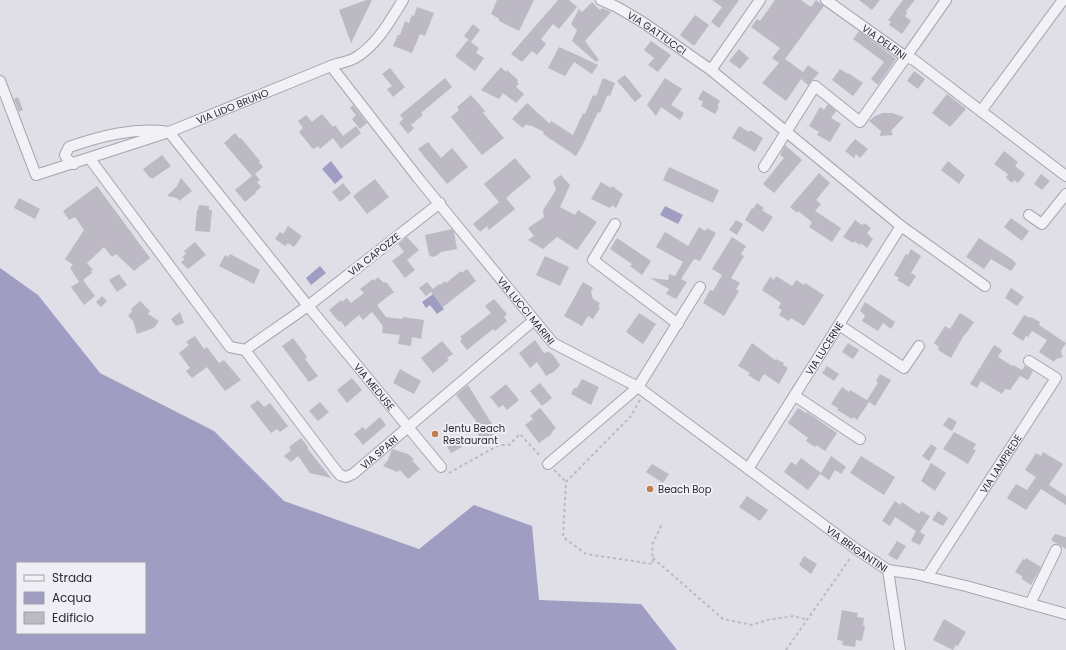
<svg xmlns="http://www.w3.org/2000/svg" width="1066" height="650" font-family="Poppins,sans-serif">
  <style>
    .water { fill: #a09dc3; fill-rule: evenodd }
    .building { fill: #bcb9c5 }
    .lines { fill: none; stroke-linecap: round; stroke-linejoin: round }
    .minor-casing { stroke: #a7a4af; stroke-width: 12 }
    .path { stroke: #bbb9c1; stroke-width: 2; stroke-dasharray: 3 3; stroke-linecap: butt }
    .minor { stroke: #f2f1f5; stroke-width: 10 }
    .poi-dot { fill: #bf7e50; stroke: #eeeef4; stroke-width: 1.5 }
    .labels { text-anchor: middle; stroke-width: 4; stroke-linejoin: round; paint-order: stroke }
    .street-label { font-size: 10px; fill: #2d293b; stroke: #eeeef4 }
    .poi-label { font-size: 10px; fill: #2d293b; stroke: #eeeef4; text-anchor: start }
  </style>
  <rect width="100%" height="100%" fill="#e0dee6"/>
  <g class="water">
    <path d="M331 161 343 177 335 184 322 169Z"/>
    <path d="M665 206 683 215 678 224 660 215Z"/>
    <path d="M320 266 326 273 311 285 306 278Z"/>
    <path d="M0 268 38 295 100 373 214 431 284 501 419 549 474 505 532 526 539 600 641 604 677 650H0ZM17 563H145V633H17Z"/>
    <path d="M433 294 444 309 437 314 430 305 426 308 422 302Z"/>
  </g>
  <g class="building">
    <path d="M366 0H372L351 43 339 10Z"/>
    <path d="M497 0H534L519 31 499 21V19L491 14Z"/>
    <path d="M558 0H569L577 7 559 29 553 24 541 39 546 44 537 55 532 51 522 62 511 54Z"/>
    <path d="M712 0H739L719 28 711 22 722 7Z"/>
    <path d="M775 0H801L811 7 816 0 824 6 785 59 803 72 808 65 819 73 808 85 801 79 786 101 762 83 779 63 772 58 780 48 751 27 757 19 760 21Z"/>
    <path d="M859 0H880L872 10Z"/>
    <path d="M903 0H915L906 11 907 13 905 16 911 21 902 34 889 25 891 22 888 20Z"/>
    <path d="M592 2 600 10 602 8 611 12 585 41 599 60 596 62 572 41 577 30 571 24 579 9 582 12Z"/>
    <path d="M417 7 434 13 425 36 420 34 412 53 393 46 398 35H400L405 21 409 23 412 15 414 16Z"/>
    <path d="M695 15 709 25 694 46 680 35Z"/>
    <path d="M473 24 480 30 471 42 464 36Z"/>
    <path d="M859 31 896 59 878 85 871 79 884 62 853 39Z"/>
    <path d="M468 40 479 48 476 53 484 58 475 71 455 56Z"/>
    <path d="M651 41 671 55 658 72 648 65 654 58 644 50Z"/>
    <path d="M559 47 577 55 598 65 592 74 574 62 565 76 548 68Z"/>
    <path d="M739 49 749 58 740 69 729 61Z"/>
    <path d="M501 67 506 72 507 70 518 80 517 82 519 84 516 87 524 94 516 103 503 93 499 99 481 90Z"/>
    <path d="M390 68 405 87 393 97 387 89 392 86 382 74Z"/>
    <path d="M840 69 848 74V73L863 83 853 96 832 80Z"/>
    <path d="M914 71 925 79 918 89 907 81Z"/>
    <path d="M625 75 642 96 635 102 617 81Z"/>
    <path d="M445 78 452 87 421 113 423 115 411 125 414 128 408 134 399 123 403 119 400 115Z"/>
    <path d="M603 78 615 83 610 96 608 95 607 96 600 113 598 112 597 114 583 144 576 156 543 134 544 132 530 125 529 126 526 124 523 128 512 119 527 103 550 124 551 121 573 135 583 113 585 114 593 95 596 96Z"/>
    <path d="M665 78 682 89 671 105 684 113 680 120 661 107 656 116 647 105Z"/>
    <path d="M703 90 720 101 717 106 719 107 715 114 701 106 703 102 698 99Z"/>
    <path d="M947 94 966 109 950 127 932 113Z"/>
    <path d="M471 95 485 111 483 113 504 138 482 155 451 117 459 110 457 107Z"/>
    <path d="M18 97 23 110 19 112 14 99Z"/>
    <path d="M828 104 836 111 831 118 841 124 830 142 817 135 819 132 809 126 820 107 824 110Z"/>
    <path d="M353 105 367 123 360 129 352 119 356 115 350 108Z"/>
    <path d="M883 113H892L904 117 891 131 893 135 880 136 881 131 869 121 875 116Z"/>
    <path d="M322 114 333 127 335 125 343 136 356 126 361 133 341 149 333 138 320 149 318 146 314 149 313 148H312L299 132 303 128 298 121 306 115 312 122Z"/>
    <path d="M739 126 749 132 750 130 763 138 755 152 732 138Z"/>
    <path d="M235 133 240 139 241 138 260 161 259 162 263 167 255 174 260 180 257 182 261 187 255 192 256 193 245 202 235 190 252 176 224 143Z"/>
    <path d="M855 139 868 149 860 158 856 154 854 158 845 151Z"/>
    <path d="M428 142 441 158 452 148 468 167 447 184 418 149Z"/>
    <path d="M785 145 802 160 774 193 763 184 784 158 780 155Z"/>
    <path d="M1004 151 1018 162 1015 166 1025 174 1018 183 1014 180 1012 183 1006 178 1008 174 994 164Z"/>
    <path d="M162 155 171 166 152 179 151 177 150 178 143 169Z"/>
    <path d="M515 158 531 177 506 198 515 209 489 230 487 226 480 232 473 224 499 202 484 184Z"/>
    <path d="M948 161 965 175 959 184 941 170Z"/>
    <path d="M669 167 719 190 713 203 663 180Z"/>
    <path d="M819 173 830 183 816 200 821 204 815 211 841 228 832 242 809 227 812 222 798 211 797 213 790 207Z"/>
    <path d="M1041 174 1050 181 1042 190 1034 184Z"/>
    <path d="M561 175 570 185 560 207 575 215 578 210 597 222 577 250 557 237 543 249 528 240 534 236 528 228 544 217 543 210 556 190 553 181Z"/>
    <path d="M181 178 192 191 179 201 177 198 167 196 177 186Z"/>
    <path d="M375 179 389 197 367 214 353 196Z"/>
    <path d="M601 182 611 188 612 186 623 194 616 208 612 205 610 208 591 199Z"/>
    <path d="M343 183 351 193 340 202 332 192Z"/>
    <path d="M97 186 150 258 134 271 116 254 112 257 104 247 87 263 93 270 91 271 92 273 83 280 95 296 84 305 71 287 79 282 70 268 73 265 65 259 84 230 75 217 69 220 63 211Z"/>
    <path d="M19 198 40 209 35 219 14 208Z"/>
    <path d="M757 203 764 208 762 210 773 217 763 232 745 220 752 208 753 209Z"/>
    <path d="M199 205 209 206V210H212L210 232 195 231 197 210H198Z"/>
    <path d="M1011 218 1029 231 1022 241 1004 227Z"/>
    <path d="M736 220 743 224 737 235 729 230Z"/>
    <path d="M855 220 862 225 864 223 871 228 867 233 873 239 867 248 861 243 860 245 854 241 853 243 843 237Z"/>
    <path d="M288 226 302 236 294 247 288 243 285 246 275 239 280 232 283 234Z"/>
    <path d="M699 227 705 231 707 228 716 233 700 261 694 259 681 279 687 282 676 299 666 294 669 289 650 278 668 280 669 274 675 276 683 262 656 247 665 232 688 246Z"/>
    <path d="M452 229 454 232 457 249 441 252 436 256 432 257 429 255 425 235Z"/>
    <path d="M407 237 419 250 407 260 415 270 405 278 392 261 404 252 398 244Z"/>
    <path d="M732 237 746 246 741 254 744 256 731 278 740 283 736 289 739 291 724 316 703 303 710 290 713 291 722 275 712 269Z"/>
    <path d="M617 238 651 261 642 275 630 266 632 264 610 249Z"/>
    <path d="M979 238 1013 260 1016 264 1011 271 991 259 984 269 966 257Z"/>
    <path d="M195 242 206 255 188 269 181 262 185 259 182 257 186 254 184 251Z"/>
    <path d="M911 249 921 256 911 273 916 276 909 287 897 280 899 278 894 275 906 254 908 255Z"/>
    <path d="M230 254 260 270 254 284 219 266 225 255 228 257Z"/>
    <path d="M545 256 569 267 560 286 536 275Z"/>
    <path d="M467 269 476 281 443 307 431 292 426 296 419 288 427 282 433 289 439 284 440 285 445 281 446 283 461 271 462 273Z"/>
    <path d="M119 274 127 285 117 292 109 280Z"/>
    <path d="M776 276 792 286 796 280 804 285 805 283 824 295 804 326 791 318 789 321 779 315 782 310 778 308 781 303 762 290 770 277 774 280Z"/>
    <path d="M378 277 384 283 386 282 394 292 377 305 386 317 402 319 403 317 424 320 421 339 412 337 411 346 398 344 400 335 382 333 383 326 372 312 363 320 359 315 345 327 341 321 339 322 329 310 341 300 342 302 347 298 351 303 364 293 360 289 373 279 374 281Z"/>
    <path d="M583 282 593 288 591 292 593 299 600 303 598 307 600 308 593 319 588 316 582 326 564 316Z"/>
    <path d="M1011 288 1024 297 1017 306 1005 298Z"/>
    <path d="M102 296 107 301 101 307 96 302Z"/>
    <path d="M494 299 507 314 504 317 507 321 495 331 493 329 467 350 460 341 462 339 460 337 491 313 485 306Z"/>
    <path d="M140 301 150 311 148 314 159 321 154 328 137 334 133 321 128 316 132 311 131 309Z"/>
    <path d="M865 302 895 322 891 329 883 323 878 331 862 321 865 315 860 311Z"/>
    <path d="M180 312 184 323 176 326 171 319Z"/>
    <path d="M639 313 656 324 643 344 626 332Z"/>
    <path d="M960 313 974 322 965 335H964L951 358 938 350 939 347 934 343 945 326 950 329Z"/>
    <path d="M1024 315 1030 318 1031 317 1040 322 1039 325 1066 343 1061 351 1063 357 1056 359 1054 362 1039 352 1047 340 1032 331 1028 337 1026 336 1023 341 1012 334Z"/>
    <path d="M195 336 204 349 207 347 219 363 224 360 241 380 225 391 207 367 192 378 186 371 190 368 179 353 189 345 186 342Z"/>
    <path d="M293 338 307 357 305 359 318 376 309 382 282 346Z"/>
    <path d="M535 340 544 353 549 352 553 355 560 365 555 371 546 376 537 362 530 368 519 353Z"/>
    <path d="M442 341 453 354 447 358 449 360 433 373 421 358Z"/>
    <path d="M752 343 775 360 776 359 784 363 783 365 788 368 779 384 764 374 759 382 748 375 750 373 738 366Z"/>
    <path d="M848 343 859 350 853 359 842 352Z"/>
    <path d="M994 345 1002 350 998 357 1012 366 1013 365 1022 370 1025 366 1033 371 1028 380 1020 376 1010 390 1005 389 1002 394 981 381 977 388 970 384Z"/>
    <path d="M827 366 839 374 834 381 822 373Z"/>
    <path d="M400 369 421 381 414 394 393 383Z"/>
    <path d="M880 374 891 380 875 406 869 402 857 420 854 417 852 419 837 410 838 408 831 404 842 387 849 392 850 390 867 400 878 383 876 381Z"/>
    <path d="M352 378 362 390 347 403 337 390Z"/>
    <path d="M582 379 599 387 591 405 571 394 574 388H577Z"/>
    <path d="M540 383 552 398 542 406 530 391Z"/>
    <path d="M506 384 519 400 507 410 503 405 499 408 490 397Z"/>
    <path d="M468 385 490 421 498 432 482 441 472 424 476 421 456 395Z"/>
    <path d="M258 400 264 407 270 403 288 426 280 432 277 429 271 433 250 406Z"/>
    <path d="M320 402 329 412 318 421 309 411Z"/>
    <path d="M540 408 556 428 551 433 552 434 539 443 525 425 533 419 530 416Z"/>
    <path d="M798 408 806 413 807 412 837 433 825 451 816 445 815 447 806 441 808 438 788 423Z"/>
    <path d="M380 417 386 425 363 445 354 434 363 427 365 430Z"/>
    <path d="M949 417 957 422 952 431 943 425Z"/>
    <path d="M954 432 976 444 973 449 976 450 968 464 943 449Z"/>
    <path d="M456 437 462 447 451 453 445 443Z"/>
    <path d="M301 438 308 447 307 448 331 478 310 473 298 456 291 462 284 456 291 450 289 447Z"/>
    <path d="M931 444 937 448 929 461 922 456Z"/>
    <path d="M392 449 408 454 414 459 412 460 420 469 408 479 400 470 397 472 383 466 388 460Z"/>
    <path d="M1043 452 1063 464 1049 485 1066 496V505L1041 489 1026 510 1007 498 1016 484 1027 490 1036 477 1025 470 1036 453 1041 456Z"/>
    <path d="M831 456 846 467 841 474 835 470 829 480 820 474 808 490 784 472 791 462 796 465 801 458 821 473Z"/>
    <path d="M861 456 895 477 884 495 850 473Z"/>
    <path d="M931 463 946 473 935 491 921 481Z"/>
    <path d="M652 464 669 474 663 483 646 472Z"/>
    <path d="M747 496 768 510 760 521 739 507Z"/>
    <path d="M895 501 900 505 902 502 919 514 921 511 930 516 920 532 925 535 920 545 911 541 916 531 895 517 890 526 882 521Z"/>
    <path d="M938 511 948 518 943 526 932 520Z"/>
    <path d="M1055 534 1066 537V549L1051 540Z"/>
    <path d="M897 541 906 546 897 560 888 555Z"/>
    <path d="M804 556 817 564 811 574 799 565Z"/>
    <path d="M1026 558 1041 567 1031 585 1022 579V576L1015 572 1023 559 1025 560Z"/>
    <path d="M842 610 858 613 857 617 864 618 863 625 865 626 862 641 856 640 855 647 842 645 843 641 837 640Z"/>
    <path d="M944 619 966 632 958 646 956 645 953 650 933 640Z"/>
  </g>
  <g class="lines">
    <defs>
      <g id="minor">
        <path id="s1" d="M601 0 617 7 644 23 711 70 901 226 985 286"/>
        <path id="s2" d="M826 0 906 57 946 0"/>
        <path id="s3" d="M331 66 418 178 553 343 638 387 856 549 888 570 915 574 966 586 1066 614"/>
        <path d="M711 70 760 0"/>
        <path id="s4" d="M0 81 36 175 169 132 331 66C338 63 348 62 355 58 377 45 390 21 403 0"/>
        <path d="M981 111 1063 0"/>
        <path d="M74 164 68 160 65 155 69 147C101 136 135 127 169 132L308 306 245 350 230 347 90 159"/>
        <path d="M764 167 815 86 860 122 906 57 914 60 1066 176"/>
        <path id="s5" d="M440 203 308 306 441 467"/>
        <path d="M1029 215 1042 224 1066 194"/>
        <path d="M615 224 593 260 678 324"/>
        <path d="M839 325 904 368 919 346"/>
        <path id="s6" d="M245 350 335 469 340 475 346 477 353 474 534 320"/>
        <path d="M795 396 860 439"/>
        <path d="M548 464 638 387 700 287"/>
        <path id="s7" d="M748 469 901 226"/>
        <path d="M888 570 900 650"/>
        <path id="s8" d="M927 577 1056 378 1029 361"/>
        <path d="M1030 604 1056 550"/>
      </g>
    </defs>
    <use href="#minor" class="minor-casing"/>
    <g class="path">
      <path d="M640 400 631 416 566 482 563 537 586 554 653 564 652 545 662 524"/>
      <path d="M554 470 566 482"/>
      <path d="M449 473 499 445H509L520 434 541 457"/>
      <path d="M653 558 723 619 752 625 767 620 794 616 808 620"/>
      <path d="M786 650 851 557"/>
    </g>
    <use href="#minor" class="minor"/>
  </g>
  <g class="poi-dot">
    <circle cx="435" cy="434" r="4"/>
    <circle cx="650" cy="489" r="4"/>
  </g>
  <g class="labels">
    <g class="street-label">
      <text dy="4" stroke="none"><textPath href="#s1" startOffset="65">VIA GATTUCCI</textPath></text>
      <text dy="4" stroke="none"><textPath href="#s2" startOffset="72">VIA DELFINI</textPath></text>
      <text dy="4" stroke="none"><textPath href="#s4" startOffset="309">VIA LIDO BRUNO</textPath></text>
      <text transform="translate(374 254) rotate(-38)" y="4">VIA CAPOZZE</text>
      <text dy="4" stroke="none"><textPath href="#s3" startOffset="313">VIA LUCCI MARINI</textPath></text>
      <text dy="4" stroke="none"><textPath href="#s7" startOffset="143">VIA LUCERNE</textPath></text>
      <text dy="4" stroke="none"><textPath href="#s5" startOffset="272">VIA MEDUSE</textPath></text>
      <text dy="4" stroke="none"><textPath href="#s6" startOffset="205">VIA SPARI</textPath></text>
      <text dy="4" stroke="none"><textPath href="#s8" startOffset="135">VIA LAMPREDE</textPath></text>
      <text dy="4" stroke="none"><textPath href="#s3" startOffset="723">VIA BRIGANTINI</textPath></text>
    </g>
    <g class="poi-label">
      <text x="443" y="432">Jentu Beach<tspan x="443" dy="12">Restaurant</tspan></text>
      <text x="658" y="493">Beach Bop</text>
    </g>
  </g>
  <rect x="16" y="562" width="130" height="72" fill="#eeeef4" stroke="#a19faa"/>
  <rect x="24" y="575" width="20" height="6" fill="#f2f1f5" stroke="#a19faa"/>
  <text x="52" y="582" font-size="12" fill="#2d293b">Strada</text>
  <rect x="24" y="592" width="20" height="12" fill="#a09dc3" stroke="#a19faa"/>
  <text x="52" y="602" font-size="12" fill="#2d293b">Acqua</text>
  <rect x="24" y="612" width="20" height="12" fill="#bcb9c5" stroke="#a19faa"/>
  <text x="52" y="622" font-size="12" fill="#2d293b">Edificio</text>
</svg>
